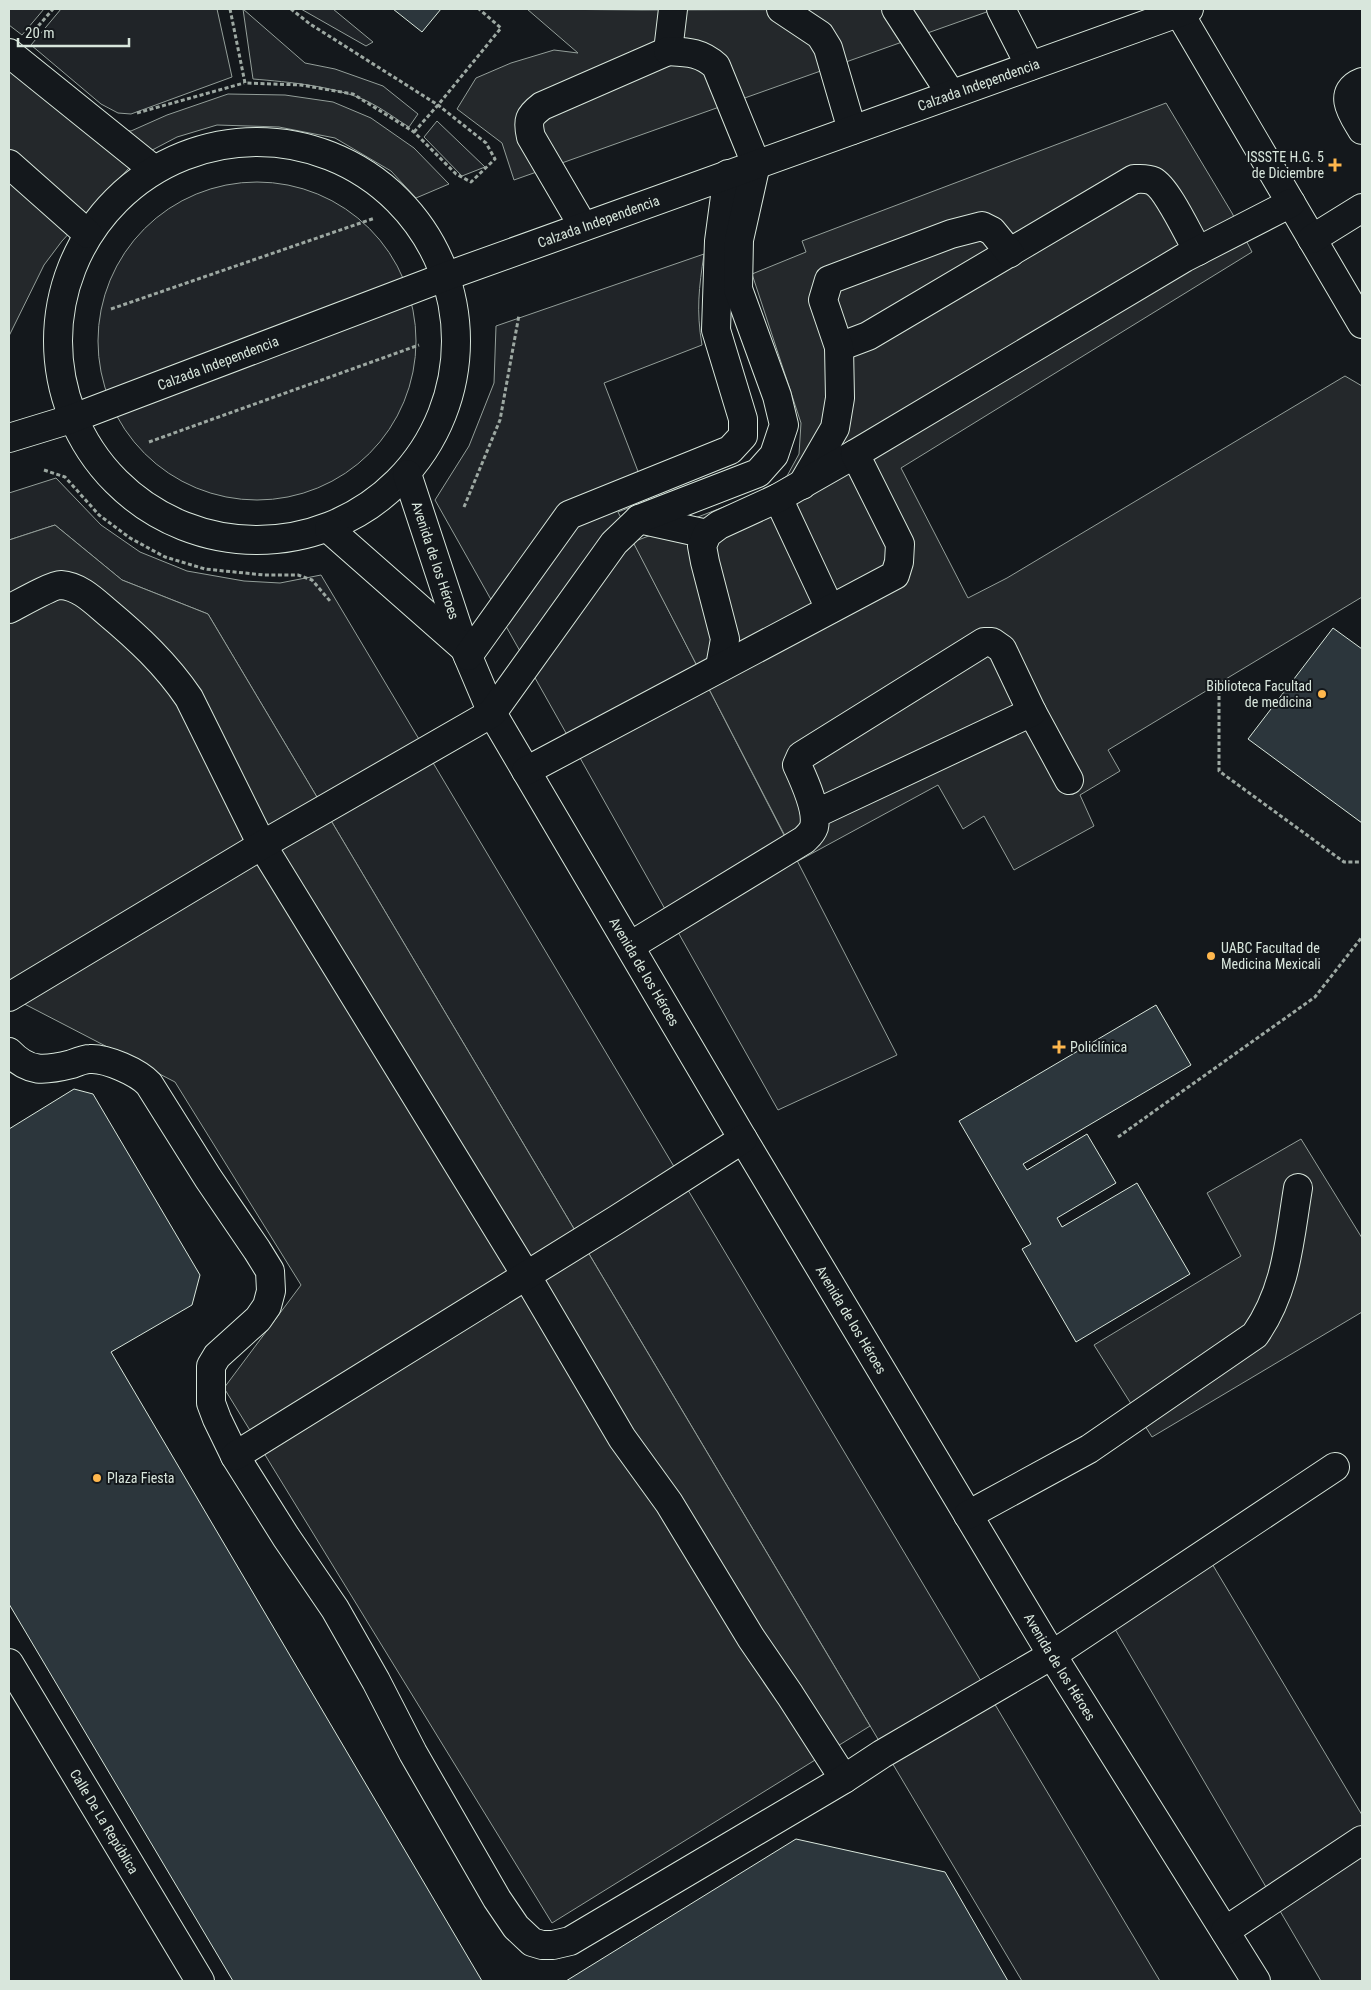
<svg xmlns="http://www.w3.org/2000/svg" width="1371" height="1990" font-family="'Roboto Condensed',sans-serif">
  <style>
    .green { fill: #202428; stroke: #939e99 }
    .parking { fill: #24282b; stroke: #939e99 }
    .building { fill: #2c363c; stroke: #d8e6dc }
    .lines { fill: none; stroke-linecap: round; stroke-linejoin: round }
    .minor-casing { stroke: #d8e6dc; stroke-width: 30 }
    .major-casing { stroke: #d8e6dc; stroke-width: 30 }
    .path { stroke: #9da8a2; stroke-width: 3; stroke-dasharray: 4 2.5; stroke-linecap: butt }
    .minor { stroke: #14181c; stroke-width: 28 }
    .major { stroke: #14181c; stroke-width: 28 }
    .poi-dot { fill: #ffb74d; stroke: #14181c; stroke-width: 2 }
    .labels { text-anchor: middle; stroke-width: 4; stroke-linejoin: round; paint-order: stroke }
    .street-label { font-size: 14px; fill: #d8e6dc; stroke: #14181c }
    .poi-label { font-size: 14px; fill: #d8e6dc; stroke: #14181c; text-anchor: start }
  </style>
  <rect width="100%" height="100%" fill="#14181c"/>
  <g class="green">
    <path d="M9 9H44L22 35 9 25Z"/>
    <path d="M61 9H217L232 77 131 114 118 113 101 104 31 45Z"/>
    <path d="M243 9 305 63 335 69 383 86 418 114 409 127C396 119 383 109 369 102 336 86 289 82 253 79Z"/>
    <path d="M301 9H333L373 42 366 46Z"/>
    <path d="M437 121 485 167 462 176 424 137Z"/>
    <circle cx="257" cy="341" r="159"/>
    <path d="M704 254C699 288 696 310 702 345L604 383 649 500 618 512 897 1055 778 1110 435 500 469 446 494 383 496 326Z"/>
    <path d="M56 478 101 525 140 552 187 571 244 581 280 583 321 575 1160 1981H1022L208 614 122 580 55 525 9 540V493Z"/>
    <path d="M1208 1557 1362 1815V1981H1321L1112 1624Z"/>
  </g>
  <g class="parking">
    <path d="M527 9 642 10 995 9 514 180 502 143 457 109 476 78 511 63 554 50 578 53Z"/>
    <path d="M9 44 118 130 131 131 167 115 228 94 285 95 333 102 371 118 414 148 449 184 416 198 391 171 335 138 279 127 217 125 177 137 139 157 62 241 44 265 9 336Z"/>
    <path d="M1166 103 1232 213 1252 252 901 468 968 598 1007 578 1345 376 1362 386V597L1108 750 1120 771 1080 795 1094 826 1014 870 984 816 963 829 938 785 798 861 633 542 760 493 787 476 799 454 801 423 752 274 806 252 802 241Z"/>
    <path d="M55 525 122 580 208 614 870 1726 552 1923 224 1388 301 1285 175 1082 9 996V540Z"/>
    <path d="M1301 1139 1362 1238V1312L1152 1437 1094 1345 1241 1256 1207 1193Z"/>
  </g>
  <g class="building">
    <path d="M393 9H441L422 32Z"/>
    <path d="M1333 628 1362 649V823L1248 739Z"/>
    <path d="M1156 1005 1191 1065 1023 1164 1027 1170 1087 1134 1116 1183 1057 1218 1062 1227 1137 1183 1190 1274 1076 1342 1022 1249 1031 1244 959 1121Z"/>
    <path d="M74 1089 93 1094 200 1275 192 1305 111 1352 482 1981H233L9 1604V1129Z"/>
    <path d="M796 1839 945 1872 1008 1981H566Z"/>
  </g>
  <g class="lines">
    <defs>
      <g id="minor">
        <path d="M781 9 820 35 828 48 852 130"/>
        <path d="M896 9 951 94"/>
        <path d="M1001 9 1030 66"/>
        <path d="M1177 9 1362 324"/>
        <path d="M9 53 153 169"/>
        <path d="M1362 82C1336 92 1353 115 1362 130"/>
        <circle cx="257" cy="341" r="199"/>
        <path d="M9 164 88 234"/>
        <path d="M583 226 531 137C527 120 529 116 542 106L668 51 673 9"/>
        <path d="M1312 239 1362 208"/>
        <path d="M839 347 868 336 1134 179C1140 179 1147 178 1153 181 1167 188 1189 236 1198 251"/>
        <path id="s1" d="M407 474 464 647 492 713 743 1139 1052 1655 1256 1981"/>
        <path d="M802 485 835 428 840 398 839 347 823 300 829 280 951 234 982 226 992 231 1010 253"/>
        <path d="M778 498 830 609"/>
        <path d="M639 519 707 534"/>
        <path d="M329 529 463 647"/>
        <path d="M9 609C19 604 52 585 61 585 79 586 94 601 107 612 138 638 166 664 189 698L262 845 526 1275 622 1438 669 1503 751 1638 790 1695 844 1779"/>
        <path d="M468 656 569 515 730 450 743 436V419L716 330 719 241 728 174"/>
        <path d="M720 667 725 639 705 562 702 546 707 534 719 525 778 498 855 454"/>
        <path d="M1032 712 1069 780"/>
        <path d="M526 771 895 575 899 562 900 544 855 454 1184 258 1291 203"/>
        <path d="M630 946 804 840C808 836 812 833 814 827 818 811 804 780 797 765L801 756 984 642H992L1002 649 1032 712 815 814"/>
        <path d="M9 997 262 845 492 713 614 543 639 519 758 473 774 455 784 425 777 396 738 289 739 240 756 164 716 66C701 52 687 52 668 51"/>
        <path d="M9 1052C29 1073 44 1071 72 1064 77 1062 84 1059 90 1059 106 1058 138 1072 149 1084L208 1178 257 1250 270 1271 271 1291 267 1306 258 1319 217 1356 211 1366V1403L217 1419 235 1456 286 1537 335 1609 376 1681 413 1753 497 1899 516 1927 532 1942 542 1945H553L570 1941 844 1779 882 1754 1052 1655 1335 1467"/>
        <path d="M235 1456 616 1220 743 1139"/>
        <path d="M968 1515 1089 1449 1255 1335C1287 1289 1289 1242 1298 1188"/>
        <path id="s2" d="M9 1663 200 1981"/>
        <path d="M1225 1931 1362 1840"/>
      </g>
      <g id="major">
        <path id="s3" d="M9 438 71 419 447 276 1189 9"/>
      </g>
    </defs>
    <use href="#minor" class="minor-casing"/>
    <use href="#major" class="major-casing"/>
    <g class="path">
      <path d="M230 9 245 83 301 85 353 94 414 132 456 174 471 182 495 159 486 143 438 105 310 24 291 9"/>
      <path d="M34 31 53 9"/>
      <path d="M137 113 244 83"/>
      <path d="M414 132 438 105 501 28 479 9"/>
      <path d="M111 309 375 218"/>
      <path d="M149 442 419 345"/>
      <path d="M44 470 65 477 99 515 130 538 165 557 205 569 264 575H298L312 580 330 601"/>
      <path d="M464 507 500 420 519 315"/>
      <path d="M1219 683V771L1344 862H1362"/>
      <path d="M1118 1137 1315 997 1362 937"/>
    </g>
    <use href="#minor" class="minor"/>
    <use href="#major" class="major"/>
  </g>
  <g class="poi-dot">
    <path d="M1332.5 157.5h5v5h5v5h-5v5h-5v-5h-5v-5h5z"/>
    <circle cx="1322" cy="694" r="5"/>
    <circle cx="1211" cy="956" r="5"/>
    <path d="M1056.5 1039.5h5v5h5v5h-5v5h-5v-5h-5v-5h5z"/>
    <circle cx="97" cy="1478" r="5"/>
  </g>
  <g class="labels">
    <g class="street-label">
      <text dy="5" stroke="none"><textPath href="#s3" startOffset="1032">Calzada Independencia</textPath></text>
      <text dy="5" stroke="none"><textPath href="#s3" startOffset="628">Calzada Independencia</textPath></text>
      <text dy="5" stroke="none"><textPath href="#s3" startOffset="222">Calzada Independencia</textPath></text>
      <text dy="5" stroke="none"><textPath href="#s1" startOffset="91">Avenida de los Héroes</textPath></text>
      <text dy="5" stroke="none"><textPath href="#s1" startOffset="554">Avenida de los Héroes</textPath></text>
      <text dy="5" stroke="none"><textPath href="#s1" startOffset="959">Avenida de los Héroes</textPath></text>
      <text dy="5" stroke="none"><textPath href="#s1" startOffset="1364">Avenida de los Héroes</textPath></text>
      <text dy="5" stroke="none"><textPath href="#s2" startOffset="185">Calle De La República</textPath></text>
    </g>
    <g class="poi-label">
      <text x="1324" y="162" text-anchor="end">ISSSTE H.G. 5<tspan x="1324" dy="16">de Diciembre</tspan></text>
      <text x="1312" y="691" text-anchor="end">Biblioteca Facultad<tspan x="1312" dy="16">de medicina</tspan></text>
      <text x="1221" y="953">UABC Facultad de<tspan x="1221" dy="16">Medicina Mexicali</tspan></text>
      <text x="1070" y="1052">Policlínica</text>
      <text x="107" y="1483">Plaza Fiesta</text>
    </g>
  </g>
  <rect width="1371" height="1990" fill="none" stroke="#d8e6dc" stroke-width="20"/>
  <path d="M18 38v8h111v-8" fill="none" stroke="#d8e6dc" stroke-width="2.5"/>
  <text x="25" y="38" font-size="15" fill="#d8e6dc" stroke="#14181c" stroke-width="4" paint-order="stroke">20 m</text>
</svg>
